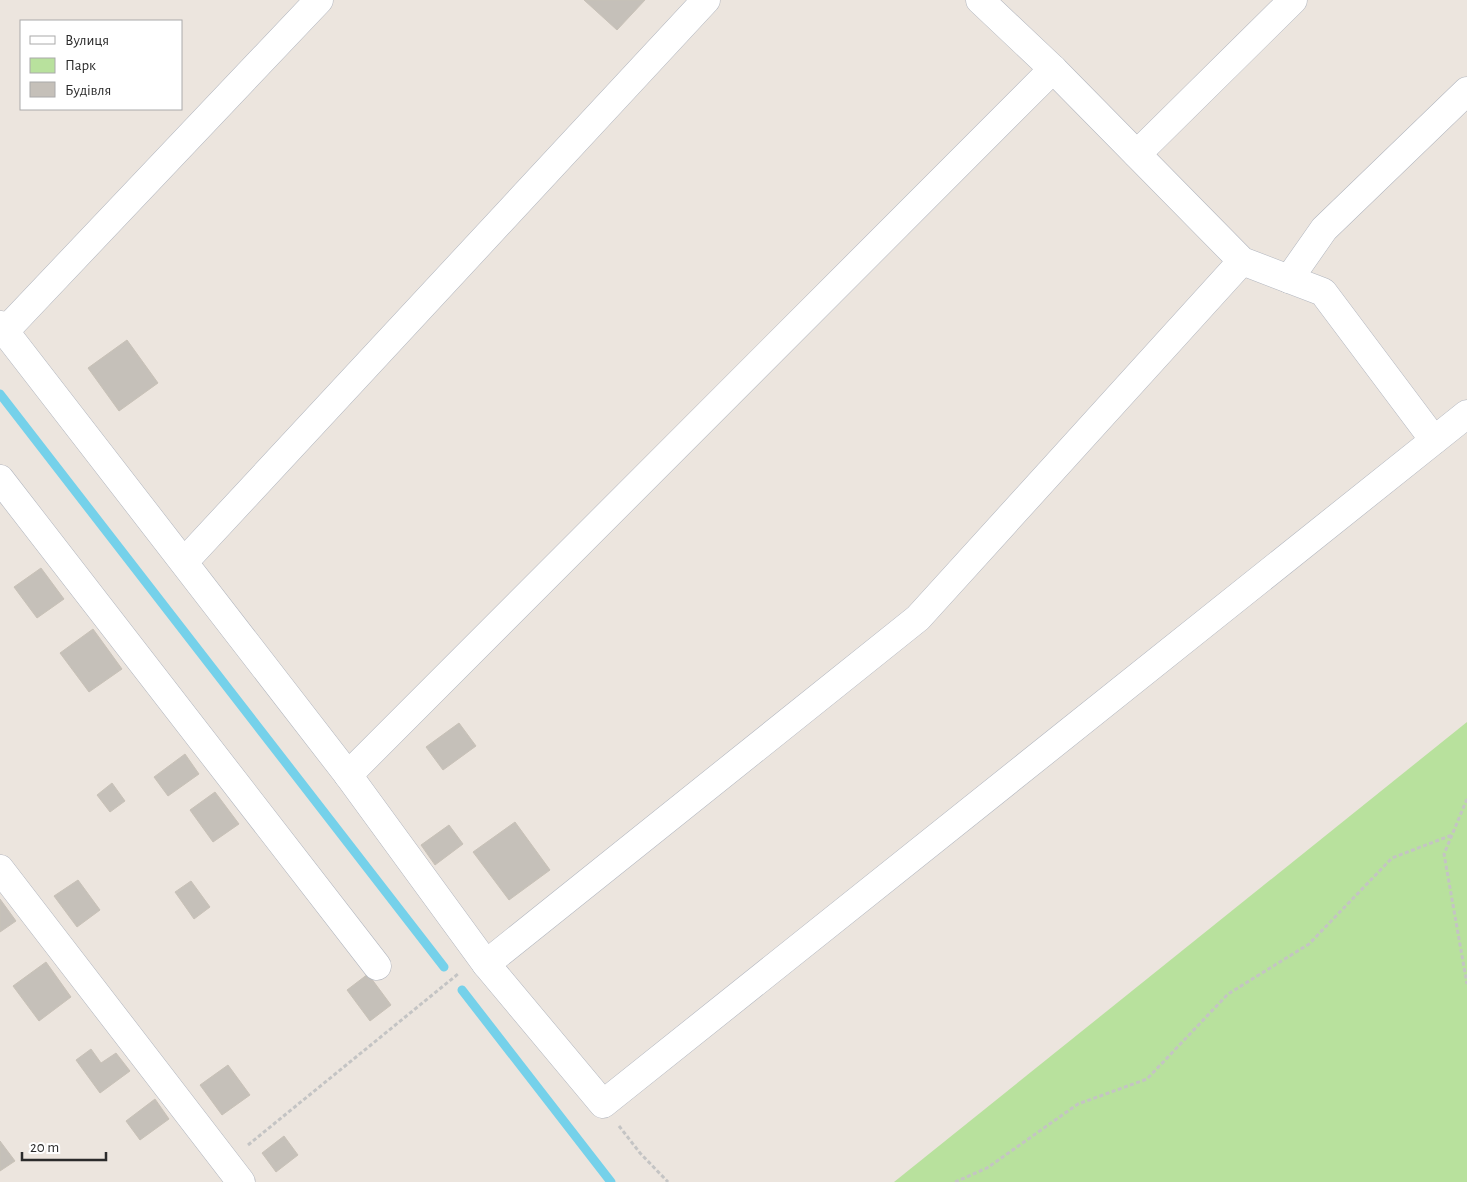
<svg xmlns="http://www.w3.org/2000/svg" width="1467" height="1182" font-family="'Alegreya Sans',sans-serif">
  <style>
    .green { fill: #b8e19d }
    .lines { fill: none; stroke-linecap: round; stroke-linejoin: round }
    .stream { stroke: #75d1ea; stroke-width: 9 }
    .building { fill: #c5c0b9; stroke: #c8c1b7 }
    .minor-casing { stroke: #b1b5be; stroke-width: 29 }
    .path { stroke: #c4c4c4; stroke-width: 3; stroke-dasharray: 4 2.5; stroke-linecap: butt }
    .minor { stroke: #fff; stroke-width: 28 }
  </style>
  <rect width="100%" height="100%" fill="#ece5de"/>
  <path class="green" d="M1467 722V1182H894Z"/>
  <g class="lines">
    <g class="stream">
      <path d="M0 394 444 967"/>
      <path d="M462 990 611 1182"/>
    </g>
  </g>
  <g class="building">
    <path d="M584 0H645L617 30Z"/>
    <path d="M127 340 158 383 119 411 88 368Z"/>
    <path d="M41 568 64 599 37 618 14 587Z"/>
    <path d="M93 629 122 669 89 692 60 653Z"/>
    <path d="M459 723 476 746 443 770 426 747Z"/>
    <path d="M185 754 199 774 168 796 154 777Z"/>
    <path d="M112 783 125 801 110 812 97 795Z"/>
    <path d="M215 792 239 824 213 842 190 810Z"/>
    <path d="M515 822 550 870 509 900 473 852Z"/>
    <path d="M449 825 463 844 435 865 421 845Z"/>
    <path d="M78 880 100 910 77 927 54 896Z"/>
    <path d="M191 881 210 907 194 919 175 892Z"/>
    <path d="M0 899 16 921 0 932Z"/>
    <path d="M46 962 71 997 39 1021 13 986Z"/>
    <path d="M368 974 391 1005 370 1021 347 990Z"/>
    <path d="M91 1049 101 1063 116 1053 130 1071 100 1093 76 1060Z"/>
    <path d="M228 1065 250 1095 222 1115 200 1085Z"/>
    <path d="M155 1099 169 1119 140 1140 126 1121Z"/>
    <path d="M284 1136 298 1155 276 1172 262 1153Z"/>
    <path d="M0 1141 15 1161 0 1171Z"/>
  </g>
  <g class="lines">
    <defs>
      <g id="minor">
        <path d="M980 0 1053 69 1242 261 1323 292 1434 440"/>
        <path d="M1137 154 1293 0"/>
        <path d="M1289 279 1324 229 1467 91"/>
        <path d="M0 325 348 775 486 964 603 1104 1467 414"/>
        <path d="M5 331 319 0"/>
        <path d="M0 479 377 966"/>
        <path d="M184 562 706 0"/>
        <path d="M348 775 1053 69"/>
        <path d="M0 869 241 1182"/>
        <path d="M486 964 918 618 1242 261"/>
      </g>
    </defs>
    <use href="#minor" class="minor-casing"/>
    <g class="path">
      <path d="M1467 799 1444 854 1467 984"/>
      <path d="M619 1126 640 1153 668 1182"/>
      <path d="M248 1145 458 974"/>
      <path d="M955 1182 987 1168 1078 1104 1147 1079 1228 994 1309 944 1392 858 1452 835"/>
    </g>
    <use href="#minor" class="minor"/>
  </g>
  <rect x="20" y="20" width="162" height="90" fill="#ffffff" stroke="#aaaaaa"/>
  <rect x="30" y="36" width="25" height="8" fill="#ffffff" stroke="#aaaaaa"/>
  <text x="65" y="45" font-size="15" fill="#2b2b2b">Вулиця</text>
  <rect x="30" y="58" width="25" height="15" fill="#b8e19d" stroke="#aaaaaa"/>
  <text x="65" y="70" font-size="15" fill="#2b2b2b">Парк</text>
  <rect x="30" y="82" width="25" height="15" fill="#c5c0b9" stroke="#aaaaaa"/>
  <text x="65" y="95" font-size="15" fill="#2b2b2b">Будівля</text>
  <path d="M22 1152v8h84v-8" fill="none" stroke="#2b2b2b" stroke-width="2.5"/>
  <text x="30" y="1152" font-size="15" fill="#2b2b2b" stroke="#ffffff" stroke-width="4" paint-order="stroke">20 m</text>
</svg>
